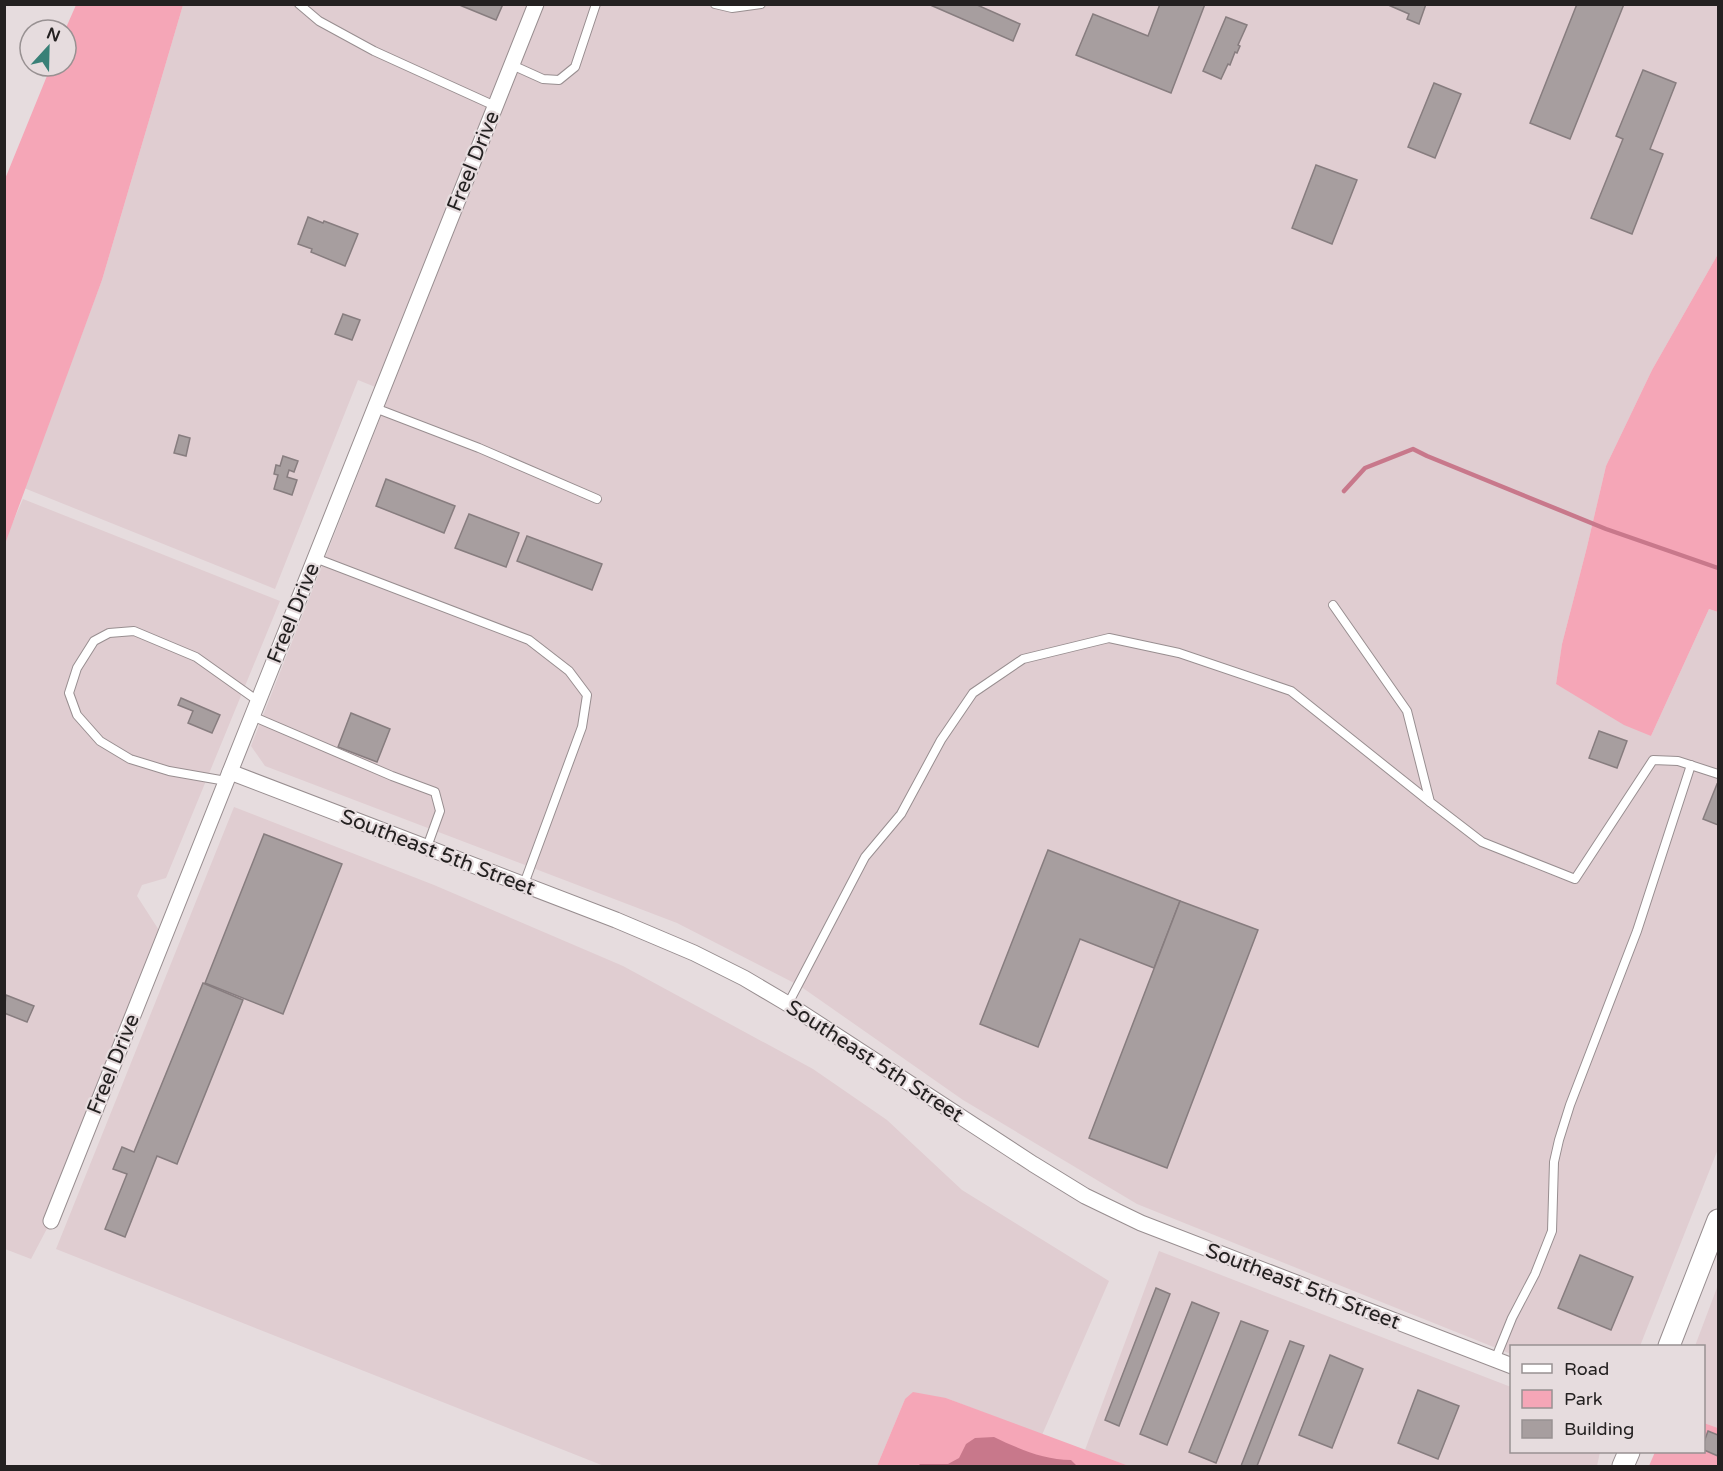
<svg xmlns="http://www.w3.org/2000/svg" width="1723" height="1471" font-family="'Varela Round',sans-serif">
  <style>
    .built { fill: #e0cdd1 }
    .green { fill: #f5a6b7 }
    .water { fill: #c8788b }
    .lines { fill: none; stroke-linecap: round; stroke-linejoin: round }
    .stream { stroke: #c8788b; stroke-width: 4.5 }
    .building { fill: #a79e9f; stroke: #877d7f; stroke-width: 1.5 }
    .lane-casing { stroke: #988e90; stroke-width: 10 }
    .street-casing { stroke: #988e90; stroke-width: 17 }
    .secondary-casing { stroke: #988e90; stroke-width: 23 }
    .lane { stroke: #fff; stroke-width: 8 }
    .street { stroke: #fff; stroke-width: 15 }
    .secondary { stroke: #fff; stroke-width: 21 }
    .labels { text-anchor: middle; stroke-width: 4.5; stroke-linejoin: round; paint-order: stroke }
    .street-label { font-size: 21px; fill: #242121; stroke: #e6dcde }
  </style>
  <rect width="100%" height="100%" fill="#e6dcde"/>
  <g class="built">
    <path d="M183 5H1718V254L1652 370 1606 466 1587 547 1562 644 1556 684 1651 736 1709 609 1718 612V1149L1640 1346H1512L1511 1354 1137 1204 963 1100 800 986 677 923 265 766 251 746 390 393 358 380 275 589 24 488 102 280Z"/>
    <path d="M23 499 280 601 166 878 142 885 137 896 164 938 51 1221 31 1259 5 1249 4 542Z"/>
    <path d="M234 807 434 885 623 966 813 1069 887 1120 962 1190 1109 1281 1042 1435 946 1398 905 1399 877 1466H604L56 1249Z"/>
    <path d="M1159 1251 1511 1387 1512 1452H1600L1597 1466H1129L1085 1450Z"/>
    <path d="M1718 1285V1428L1704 1423V1346H1695Z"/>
  </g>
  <g class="green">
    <path d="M76 5H183L102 280 5 544V179L51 66H66L65 30Z"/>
    <path d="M1718 254V612L1709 609 1651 736 1624 725 1556 684 1562 644 1587 547 1606 466 1652 370Z"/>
    <path d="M913 1392 946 1398 1129 1466H877L905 1399Z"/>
    <path d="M1704 1423 1718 1428V1466H1649L1655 1452H1704Z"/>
  </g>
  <path class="water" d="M994 1437C1019 1449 1044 1460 1071 1460L1077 1466H918L920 1464H948L959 1458 966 1444 975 1438Z"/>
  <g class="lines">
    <path class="stream" d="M1344 491 1365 468 1413 449 1427 456 1606 529 1718 568"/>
  </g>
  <g class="building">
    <path d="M457 4H503L496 20Z"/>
    <path d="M928 4H975L1020 24 1013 41Z"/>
    <path d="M1160 4H1205L1171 93 1076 55 1093 14 1148 36Z"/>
    <path d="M1386 4H1426L1419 24 1407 19 1409 14Z"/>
    <path d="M1577 4H1624L1570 139 1530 123Z"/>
    <path d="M1226 17 1247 25 1238 45 1240 46 1237 53 1235 52 1230 65 1228 64 1221 79 1203 71Z"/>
    <path d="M1643 70 1676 83 1650 149 1663 154 1632 234 1591 218 1623 139 1616 136Z"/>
    <path d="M1434 83 1461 94 1435 158 1408 147Z"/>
    <path d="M1316 165 1357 180 1332 244 1292 228Z"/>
    <path d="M308 217 323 223 324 221 358 234 345 266 311 252 312 249 298 244Z"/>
    <path d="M343 314 360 320 352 340 335 334Z"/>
    <path d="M179 435 190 438 186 456 174 453Z"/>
    <path d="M283 456 298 461 294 472 289 470 287 477 297 480 292 495 274 489 278 475 274 474 276 465 280 466Z"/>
    <path d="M386 479 455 506 444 533 376 506Z"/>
    <path d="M469 514 519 533 506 567 455 548Z"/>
    <path d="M527 536 602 564 592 590 517 561Z"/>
    <path d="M181 698 220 715 212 733 188 723 193 711 178 705Z"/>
    <path d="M351 713 390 729 377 762 338 747Z"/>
    <path d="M1599 731 1627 741 1617 768 1589 758Z"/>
    <path d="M1717 784 1718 785V825L1703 819Z"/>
    <path d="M264 834 342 864 283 1014 205 983Z"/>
    <path d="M1048 850 1180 901 1154 968 1080 939 1038 1047 980 1024Z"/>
    <path d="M1180 901 1258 930 1167 1168 1089 1138Z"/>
    <path d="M203 983 243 1000 177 1164 157 1156 125 1237 105 1229 127 1174 113 1169 122 1147 134 1152Z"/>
    <path d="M6 995 34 1006 27 1022 4 1013Z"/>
    <path d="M1580 1255 1633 1277 1611 1330 1558 1308Z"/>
    <path d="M1156 1288 1170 1294 1119 1426 1105 1420Z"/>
    <path d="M1192 1302 1219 1313 1167 1445 1140 1434Z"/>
    <path d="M1241 1321 1268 1331 1216 1463 1189 1452Z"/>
    <path d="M1290 1341 1304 1346 1257 1466H1241Z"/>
    <path d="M1330 1355 1363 1369 1332 1448 1299 1435Z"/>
    <path d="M1418 1390 1459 1406 1438 1459 1398 1443Z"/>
    <path d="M1708 1431 1718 1435V1456L1704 1450V1442Z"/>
  </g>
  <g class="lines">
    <defs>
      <g id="lane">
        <path d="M299 4 319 21 374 51 495 106"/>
        <path d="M715 4 732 8 761 4"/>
        <path d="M512 65 543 79 559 80 575 67 596 4"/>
        <path d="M375 408 479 448 597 499"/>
        <path d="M315 558 529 640 569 671 587 695 582 727 524 884"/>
        <path d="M1333 605 1407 711 1430 802 1482 842 1575 879 1653 760 1678 761 1718 774"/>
        <path d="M252 716 392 776 435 792 440 811 427 847"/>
        <path d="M226 781 169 771 130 759 100 741 77 715 69 693 77 668 94 641 109 633 134 631 196 657 258 701"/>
        <path d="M788 1004 865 857 901 814 941 740 973 693 1023 659 1109 638 1179 653 1291 691 1430 802"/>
        <path d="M1495 1360 1512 1318 1535 1274 1552 1231 1554 1162 1559 1140 1570 1105 1637 931 1691 765"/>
      </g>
      <g id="street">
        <path d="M230 772 616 920 694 953 744 978 788 1004 1033 1164 1085 1196 1141 1223 1512 1366"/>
        <path d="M51 1221 536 4"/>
      </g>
      <g id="secondary">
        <path d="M1669 1346 1718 1220"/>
        <path d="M1623 1466 1629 1452"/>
      </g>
    </defs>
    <use href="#lane" class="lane-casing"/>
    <use href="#street" class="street-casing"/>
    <use href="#secondary" class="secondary-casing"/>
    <use href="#lane" class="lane"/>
    <use href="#street" class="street"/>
    <use href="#secondary" class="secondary"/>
  </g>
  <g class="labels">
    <g class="street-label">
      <text transform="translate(473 161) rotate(-68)" y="7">Freel Drive</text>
      <text transform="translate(293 613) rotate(-68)" y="7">Freel Drive</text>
      <text transform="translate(438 852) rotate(21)" y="7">Southeast 5th Street</text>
      <text transform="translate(875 1061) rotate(33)" y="7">Southeast 5th Street</text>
      <text transform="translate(113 1064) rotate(-68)" y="7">Freel Drive</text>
      <text transform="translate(1303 1286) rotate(21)" y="7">Southeast 5th Street</text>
    </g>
  </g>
  <rect width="1723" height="1471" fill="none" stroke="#242121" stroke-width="12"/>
  <rect x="1510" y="1345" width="195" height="108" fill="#e6dcde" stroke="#989192" stroke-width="1.5"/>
  <rect x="1522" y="1364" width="30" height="9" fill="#ffffff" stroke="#989192" stroke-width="1.5"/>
  <text x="1564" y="1375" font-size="18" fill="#242121">Road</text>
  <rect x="1522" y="1390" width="30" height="18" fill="#f5a6b7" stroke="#989192" stroke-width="1.5"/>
  <text x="1564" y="1405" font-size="18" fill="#242121">Park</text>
  <rect x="1522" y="1420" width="30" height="18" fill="#a79e9f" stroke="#989192" stroke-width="1.5"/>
  <text x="1564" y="1435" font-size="18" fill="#242121">Building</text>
  <g transform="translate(48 48) rotate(22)"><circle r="28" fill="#e6dcde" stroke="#989192" stroke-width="1.5"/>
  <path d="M0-4.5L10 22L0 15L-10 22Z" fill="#398077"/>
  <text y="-9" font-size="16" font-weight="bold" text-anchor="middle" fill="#242121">N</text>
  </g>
</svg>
